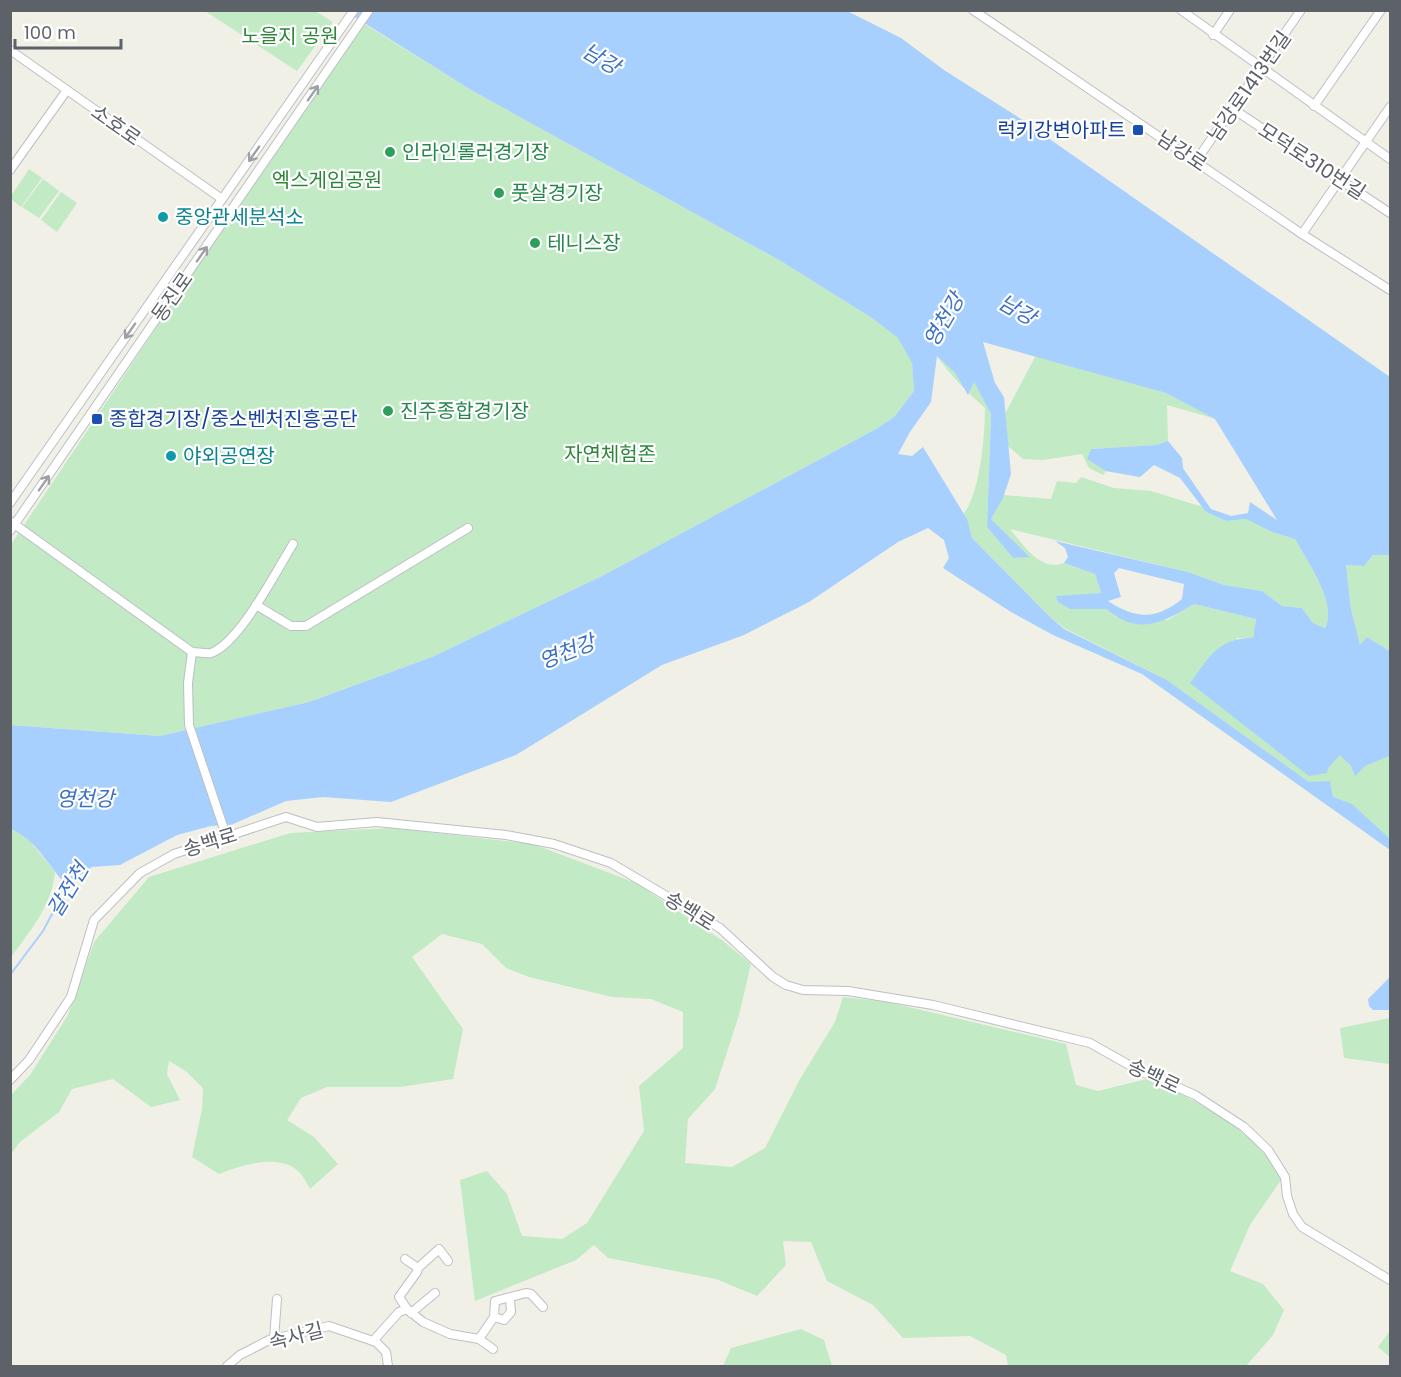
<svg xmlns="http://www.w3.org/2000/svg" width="1401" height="1377" font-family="Poppins,'Noto Sans KR',sans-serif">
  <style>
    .green { fill: #c1eac5 }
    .water { fill: #a8d0ff; fill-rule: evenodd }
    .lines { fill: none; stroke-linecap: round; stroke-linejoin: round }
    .stream { stroke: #a8d0ff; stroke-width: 2 }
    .minor-casing { stroke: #bdbfc6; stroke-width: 10 }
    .minor { stroke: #fff; stroke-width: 8 }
    .oneway { stroke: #9ea0a4 }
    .transit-dot { fill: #1a4fb4; stroke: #fff; stroke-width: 2 }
    .leisure-dot { fill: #2e9e5b; stroke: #fff; stroke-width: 2 }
    .culture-dot { fill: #0f9aa8; stroke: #fff; stroke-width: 2 }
    .labels { text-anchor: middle; stroke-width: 4.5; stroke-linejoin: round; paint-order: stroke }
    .park-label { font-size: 20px; fill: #2d863a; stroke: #fff }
    .street-label { font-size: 20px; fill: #5d6168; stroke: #fff }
    .transit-label { font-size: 20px; fill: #164399; stroke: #fff; text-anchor: end }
    .leisure-label { font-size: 20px; fill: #27864d; stroke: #fff; text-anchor: start }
    .culture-label { font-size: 20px; fill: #0d838f; stroke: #fff; text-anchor: start }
    .water-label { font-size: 21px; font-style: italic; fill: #3c71c6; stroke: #fff }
  </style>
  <rect width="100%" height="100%" fill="#f1f0e6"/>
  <g class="green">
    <path d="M205 11H315L333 22 297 71Z"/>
    <path d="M361 22 471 90 779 260 872 318 898 337 912 363 914 391 894 417 876 429 602 576 432 657 309 702 160 736 11 725 10 546Z"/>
    <path d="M29 169 42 178 21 207 11 199V196Z"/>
    <path d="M43 179 59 191 39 218 22 207Z"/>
    <path d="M61 192 77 203 57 232 41 220Z"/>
    <path d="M936 355 955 373 968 394 974 381 991 414 987 527 1013 558 1029 556 991 519 1004 495 1051 499 1057 481 1076 483 1081 477 1114 488 1151 491 1203 507 1206 512 1226 521 1246 519 1272 532 1295 539C1307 561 1338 604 1325 628L1313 623 1302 608 1282 606 1262 591 1224 585 1188 572 1010 529C1024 545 1040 572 1064 563L1095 574 1101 593 1089 608 1106 609 1116 617 1168 620 1194 604 1256 619 1253 638H1236L1328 768 1340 754 1351 766H1365L1390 756V839L1333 797 1330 782H1309L1167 680 1064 628 1048 615 972 538 964 513C980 493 985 435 985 408 966 391 951 376 936 355Z"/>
    <path d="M1036 355 1166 393 1216 419 1167 405 1168 441 1156 445 1091 449 1140 477 1106 471 1103 475 1089 468 1082 454 1043 460 1023 459 1008 446 1005 414Z"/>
    <path d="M1373 555H1390V651L1367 637 1360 646 1351 609 1346 565 1364 566Z"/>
    <path d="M391 828 533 844 636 883 723 941 751 964 739 1015 715 1089 688 1119 685 1163 732 1167 765 1148 800 1079 835 1022 843 997 887 1002 1066 1044 1076 1085 1098 1091 1151 1078C1199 1104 1254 1129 1283 1177L1250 1225 1230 1271 1263 1284 1284 1310 1273 1335 1246 1366H1008L1006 1355 970 1336 903 1338 873 1305 827 1281 811 1242 783 1241 786 1265 757 1296 716 1279 608 1258 594 1245 576 1260 475 1301 460 1180 487 1171 507 1194 522 1236 562 1239 587 1223 644 1131 639 1086 683 1048V1012L651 999 612 997 529 977 506 968 482 944 442 934 412 957 463 1029 453 1079 400 1087H327L301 1098 287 1120 314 1137 338 1164 310 1189C307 1184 304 1177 300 1173 281 1152 241 1165 219 1174L192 1157 202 1109 203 1088 187 1072 169 1061 167 1074 180 1100 151 1107 113 1079 72 1089 59 1112 20 1142 11 1154V1095L30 1075 68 1015 94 942 149 877 290 833Z"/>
    <path d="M11 829 25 835 55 872C52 906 30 931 11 957Z"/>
    <path d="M1390 1018V1064L1344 1058 1340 1028Z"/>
    <path d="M801 1329 824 1340 832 1366H723L731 1348Z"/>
    <path d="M1390 1331V1357L1378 1347Z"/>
  </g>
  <g class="water">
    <path d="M345 11H847L901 38 944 70 1021 119 1390 377V555H1373L1364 566 1346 565 1351 609 1360 645 1367 637 1390 651V756L1365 766 1355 776 1351 766 1340 755 1328 768 1327 773 1309 776 1190 683C1210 657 1217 638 1253 638L1256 619 1194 604C1163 623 1138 636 1106 609H1070L1058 602 1056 596 1101 593 1095 574 1064 563 1068 557 1065 548 1055 541 1188 572 1224 585 1262 591 1282 606 1302 608 1313 623 1325 628C1338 604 1307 561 1295 539L1272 532 1246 519 1226 521 1206 512 1180 478 1154 465 1140 477 1106 471 1087 459 1091 449 1156 445 1168 441 1182 458 1183 468 1211 509 1231 516 1248 513 1250 502 1277 520 1215 419 1166 393 983 342 995 383 1004 397 1011 474 1003 498 991 519 1030 557 1013 558 987 527 991 414 974 382 968 395 955 373 937 356 931 402 910 432 898 454 912 456 923 447 967 519 972 538 1048 615 1064 629 1167 680 1309 782 1330 781 1333 797 1352 804 1390 839V850L1142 674 1053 635 1011 612 943 568 949 558 944 540 928 528 898 542 809 602 744 635 662 665 516 755 391 802 323 797 286 801 231 825 211 826 177 835 120 865 92 867 79 876 62 902 56 895 62 880C45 861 36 840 11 829L10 725 160 736 309 702 432 657 602 576 876 429 894 417 914 391 912 363 898 338 872 318 779 260 471 90ZM1119 568 1184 584 1182 599C1156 620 1136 619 1108 601L1121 597 1114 573Z"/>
    <path d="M1390 977V1010H1373L1369 1006 1368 999Z"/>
  </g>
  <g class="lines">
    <path class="stream" d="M10 975 43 931 61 897"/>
    <defs>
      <g id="minor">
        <path d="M973 10 1302 234 1390 290"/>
        <path d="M1181 10 1390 159"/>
        <path d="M1213 35 1230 10"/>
        <path d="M10 50 222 199"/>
        <path d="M1314 106 1381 10"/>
        <path d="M1233 109 1390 213"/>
        <path d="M1196 161 1301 10"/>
        <path d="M10 170 67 90"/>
        <path d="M1302 234 1390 107"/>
        <path d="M10 503 354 10"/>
        <path d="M10 521 192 652C197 652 206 654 211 653 239 644 277 570 293 544"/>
        <path d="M10 531 369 10"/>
        <path d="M256 605 291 626H306L468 528"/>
        <path d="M192 652 188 683 189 725 227 838"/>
        <path d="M10 1080 29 1060 71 997 94 920 140 873 174 854 286 817 317 827 377 822 506 835 554 844 611 863 720 928 773 977 786 985 803 990 848 991 933 1005 1090 1043 1138 1070 1195 1095 1244 1127 1268 1150 1285 1177 1287 1196 1293 1214 1302 1227 1390 1280"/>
        <path d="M405 1259 418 1268"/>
        <path d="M407 1309 399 1297 417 1272 418 1268 439 1249 448 1261"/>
        <path d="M411 1313 435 1293"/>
        <path d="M494 1317 504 1320 511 1312 510 1299"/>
        <path d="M274 1339 277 1299"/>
        <path d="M479 1339 493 1349"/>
        <path d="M373 1341 399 1312 407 1309 423 1322 450 1334 479 1339 494 1317 495 1301 526 1293 531 1294 543 1307"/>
        <path d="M227 1366 240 1355 269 1340 329 1326 376 1342 386 1352 388 1366"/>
      </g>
    </defs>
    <use href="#minor" class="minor-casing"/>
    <use href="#minor" class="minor"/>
  </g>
  <defs><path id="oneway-shaft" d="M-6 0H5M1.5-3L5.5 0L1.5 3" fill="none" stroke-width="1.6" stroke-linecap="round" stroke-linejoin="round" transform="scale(1.5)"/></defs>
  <g class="oneway">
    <use href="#oneway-shaft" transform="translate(313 93) rotate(-55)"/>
    <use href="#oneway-shaft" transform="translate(254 154) rotate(125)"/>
    <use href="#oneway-shaft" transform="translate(202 254) rotate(-55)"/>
    <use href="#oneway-shaft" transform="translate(130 331) rotate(125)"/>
    <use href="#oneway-shaft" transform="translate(44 483) rotate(-55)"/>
  </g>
  <g class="transit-dot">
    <rect x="1132" y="124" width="12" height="12" rx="3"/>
    <rect x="91" y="413" width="12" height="12" rx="3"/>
  </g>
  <g class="leisure-dot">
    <circle cx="390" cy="152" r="6"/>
    <circle cx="499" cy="193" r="6"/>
    <circle cx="535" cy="243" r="6"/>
    <circle cx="388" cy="411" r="6"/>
  </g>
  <g class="culture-dot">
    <circle cx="163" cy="217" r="6"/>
    <circle cx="171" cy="456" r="6"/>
  </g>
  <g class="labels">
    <g class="park-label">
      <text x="290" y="43">노을지 공원</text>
      <text x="327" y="187">엑스게임공원</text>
      <text x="610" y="461">자연체험존</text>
    </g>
    <g class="street-label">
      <text transform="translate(1249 86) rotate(-55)" y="7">남강로1413번길</text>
      <text transform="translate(116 125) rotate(35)" y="7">소호로</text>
      <text transform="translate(1182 151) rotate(34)" y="7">남강로</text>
      <text transform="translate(1312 161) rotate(33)" y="7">모덕로310번길</text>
      <text transform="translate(172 297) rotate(-55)" y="7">동진로</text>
      <text transform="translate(210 842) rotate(-17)" y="7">송백로</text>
      <text transform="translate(690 911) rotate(32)" y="7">송백로</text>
      <text transform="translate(1154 1076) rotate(25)" y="7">송백로</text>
      <text transform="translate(296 1336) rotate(-14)" y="7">속사길</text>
    </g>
    <g class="transit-label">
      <text x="1126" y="137">럭키강변아파트</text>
      <text x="109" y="426" text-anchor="start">종합경기장/중소벤처진흥공단</text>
    </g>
    <g class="leisure-label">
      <text x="402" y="159">인라인롤러경기장</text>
      <text x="511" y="200">풋살경기장</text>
      <text x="547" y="250">테니스장</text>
      <text x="400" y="418">진주종합경기장</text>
    </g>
    <g class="culture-label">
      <text x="175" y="224">중앙관세분석소</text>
      <text x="183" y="463">야외공연장</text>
    </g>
    <g class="water-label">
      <text transform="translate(601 59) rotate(31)" y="7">남강</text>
      <text transform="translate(1017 310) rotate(30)" y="7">남강</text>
      <text transform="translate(944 320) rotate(-60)" y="7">영천강</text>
      <text transform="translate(567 652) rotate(-21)" y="7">영천강</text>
      <text x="85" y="806">영천강</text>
      <text transform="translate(68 890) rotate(-59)" y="7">갈전천</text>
    </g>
  </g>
  <rect width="1401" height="1377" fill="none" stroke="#5d6168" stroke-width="24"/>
  <path d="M15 39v9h106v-9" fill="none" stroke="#5d6168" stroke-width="3"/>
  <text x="24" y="39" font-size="18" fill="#5d6168" stroke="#ffffff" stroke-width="4.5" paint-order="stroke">100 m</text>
</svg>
